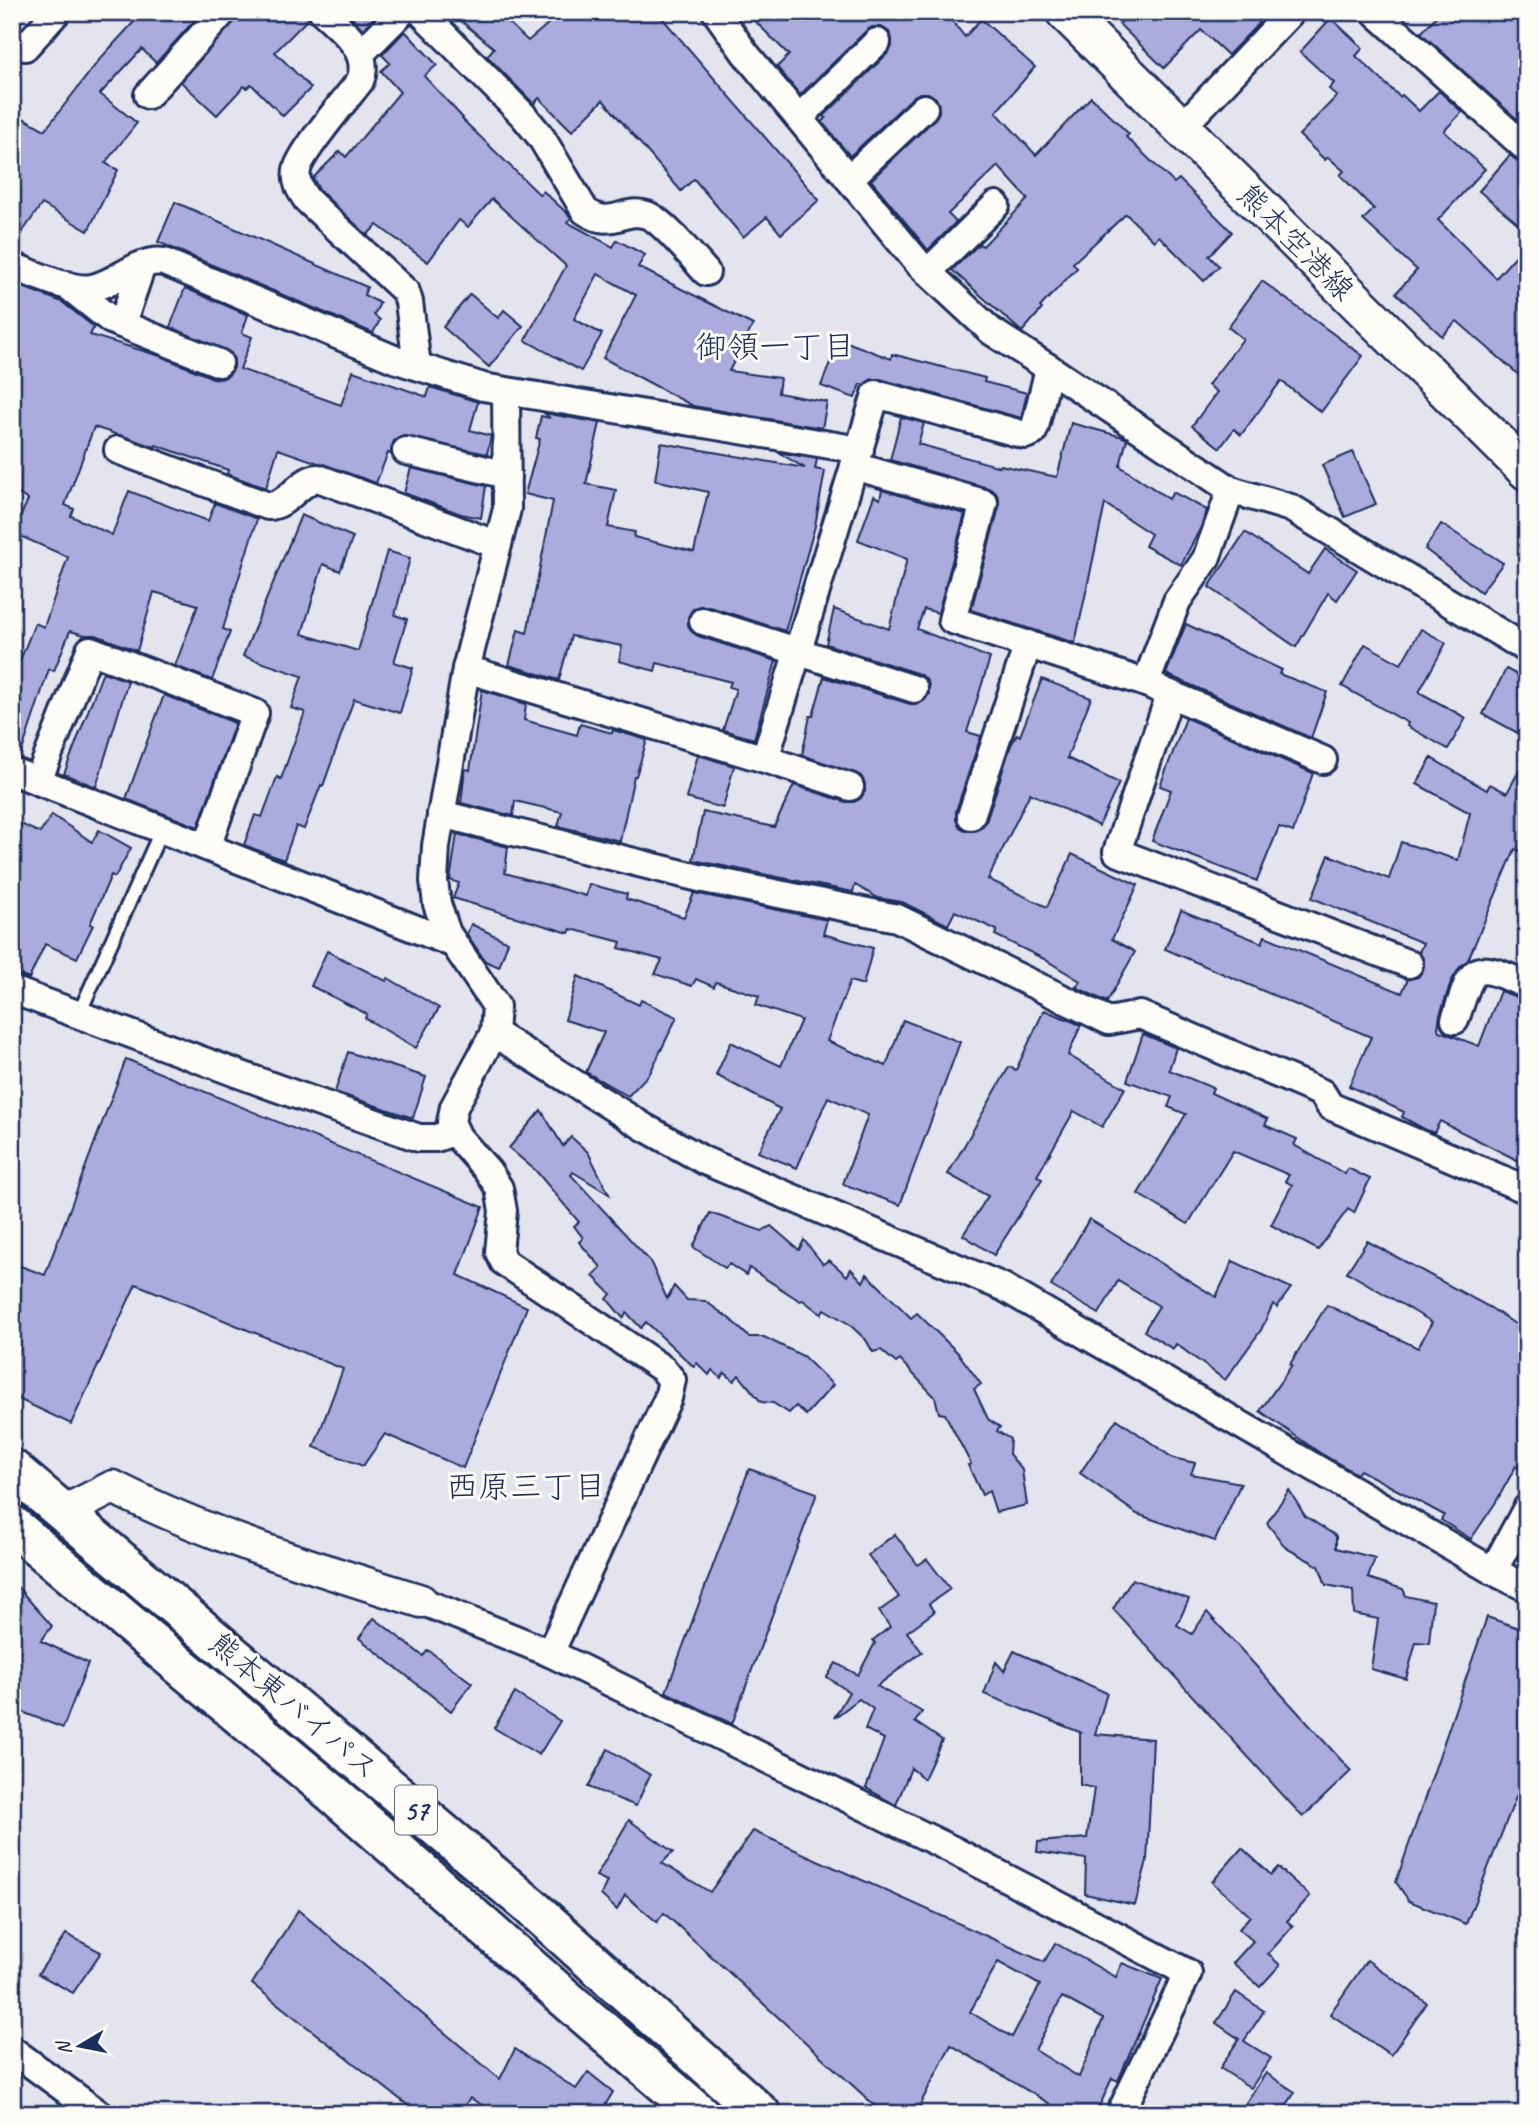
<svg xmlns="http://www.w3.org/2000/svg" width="1539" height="2126" font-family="Caveat,'Klee One',sans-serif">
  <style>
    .building { fill: #abacdd; stroke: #1b2f5e; stroke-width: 2; fill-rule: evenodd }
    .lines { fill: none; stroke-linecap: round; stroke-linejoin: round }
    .service-casing { stroke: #1b2f5e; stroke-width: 18 }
    .minor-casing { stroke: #1b2f5e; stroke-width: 32 }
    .tertiary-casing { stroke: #1b2f5e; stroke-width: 37 }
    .secondary-casing { stroke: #1b2f5e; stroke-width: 42 }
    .trunk-casing { stroke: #1b2f5e; stroke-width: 44 }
    .service { stroke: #fdfcf7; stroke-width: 12 }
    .minor { stroke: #fdfcf7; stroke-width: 26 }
    .tertiary { stroke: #fdfcf7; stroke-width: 32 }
    .secondary { stroke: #fdfcf7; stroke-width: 37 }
    .trunk { stroke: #fdfcf7; stroke-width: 38 }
    .labels { text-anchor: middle; stroke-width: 6; stroke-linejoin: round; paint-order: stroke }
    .shield { fill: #fdfcf7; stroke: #5f6c8c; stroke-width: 2 }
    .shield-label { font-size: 28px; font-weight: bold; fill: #1b2f5e }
    .street-label { font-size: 30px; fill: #1b2f5e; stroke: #fdfcf7 }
    .neighbourhood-label { font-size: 32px; fill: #1b2f5e; stroke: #fdfcf7 }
  </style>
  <rect width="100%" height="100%" fill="#e4e4ef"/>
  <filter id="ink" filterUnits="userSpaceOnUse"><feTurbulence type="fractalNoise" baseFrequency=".0143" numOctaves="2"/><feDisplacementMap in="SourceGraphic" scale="14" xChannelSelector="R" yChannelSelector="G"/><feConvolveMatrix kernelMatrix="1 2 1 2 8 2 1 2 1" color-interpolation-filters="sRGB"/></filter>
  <g filter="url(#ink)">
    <g class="building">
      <path d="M143 12H202L156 63 142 49 100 94 137 123 105 163 118 170 88 231 42 204 12 247V112L45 130 100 59Z"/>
      <path d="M241 12H308L309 18 275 52 311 88 283 116 251 84 247 88 244 86 217 115 181 82Z"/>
      <path d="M346 12H379L363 29Z"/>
      <path d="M450 12H497L528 41 562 12H657L819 200 781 234 767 217 743 237 694 179 681 191 603 100 572 131 539 98 534 104 487 56 494 48Z"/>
      <path d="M746 12H945L965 37 981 19 1035 67 996 112 1036 155 1091 97 1129 134 1126 137 1174 183 1179 179 1232 232 1209 256 1219 266 1204 281 1159 236 1154 241 1126 214 1073 263 1077 268 1040 307 1042 309 1022 332 952 270 979 244 983 246 1028 199 998 166 948 214 956 222 928 250 871 180 935 119 939 112 936 98 928 93H920L914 96 850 156 822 122 826 118 824 116 888 53 892 47V39L889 32 881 27H872L867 30 800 95 777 67 789 55Z"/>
      <path d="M1131 12H1252L1261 21 1228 55 1201 30 1164 68 1119 24Z"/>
      <path d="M1440 12H1516L1527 22V128L1421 33Z"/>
      <path d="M1331 18 1363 48 1356 56 1400 97 1402 95 1419 111 1439 91 1462 112 1444 131 1485 169 1438 220 1496 278 1527 243V382L1457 321 1442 336 1396 293 1417 270 1363 220 1374 209 1340 175 1344 171 1328 157 1325 160 1299 135 1337 96 1329 89 1334 83 1300 52Z"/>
      <path d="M405 31 437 65 424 76 463 118 462 119 540 195 543 191 568 214 571 218 567 222 613 247 617 240 645 255 638 267 753 325 729 371 780 378 778 393 827 402 822 428 693 406 603 358 636 295 598 274 574 319 602 334 581 371 525 340 566 266 492 199 468 227 459 220 428 262 377 225 367 235 319 190 313 178 340 151 346 157 400 92 381 71 390 63 382 55Z"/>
      <path d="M1510 155 1517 161 1527 164V231L1479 191Z"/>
      <path d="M175 202 367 287 364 295 380 303 374 315 380 320 373 333 158 242Z"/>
      <path d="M1262 281 1363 356 1321 412 1281 381 1241 435 1234 429 1220 448 1192 426 1217 392 1208 385 1243 339 1228 327Z"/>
      <path d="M12 283 62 302 94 327 90 335 160 356 213 378 221 379 228 376 234 368V360L231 353 170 327 185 288 248 315 242 333 252 337 240 369 341 405 353 371 427 397 430 387 478 402 470 430 491 436 487 454 402 436 394 441 391 454 388 453 376 483 278 449 266 488 227 474 228 470 156 445 155 447 94 427 65 505 74 509 71 516 112 535 129 491 208 521 215 503 257 519 223 629 230 632 212 680 175 666 198 605 154 592 137 651 96 635H85L70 631 54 671 49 669 20 757 12 756V661L19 663 35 623 44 627 68 557 13 533 28 500 12 490Z"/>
      <path d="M470 294 498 318 504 310 523 326 489 367 443 327Z"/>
      <path d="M839 339 891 359 892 354 985 378 984 382 1027 393 1021 418 880 379H872L864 385 860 384 855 398 821 386Z"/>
      <path d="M544 413 600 423 586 484 616 490 608 527 635 532 634 537 694 552 708 492 655 480 661 443 805 468 777 452 817 459 815 469 825 471 815 526 785 631 707 606H699L693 609 688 617V625L692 632 698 636 776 661 754 739 723 730 736 689 729 687 731 682 657 663 655 671 619 661 622 646 571 636 559 680 509 665 518 630 527 633 553 501 525 494 540 439 536 438 541 416 550 418Z"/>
      <path d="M901 417 924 423 918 444 1000 467V465L1057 477 1071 423 1123 437 1127 439 1120 466 1169 499 1173 492 1207 510 1200 529 1181 565 1145 546 1151 534 1105 504 1075 643 971 610 999 507V498L995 492 988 488 890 460Z"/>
      <path d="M1353 452 1376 504 1345 517 1322 465Z"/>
      <path d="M411 468 486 486 481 518 461 514 404 493Z"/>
      <path d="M882 490 965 514 938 613 924 609 917 629 990 658 967 732 981 736 956 811V820L960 827 965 831H974L981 828 986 822 1011 745 1017 734 1020 736 1042 679 1091 698 1067 758 1119 783 1099 826 1030 793 988 879 1047 907 1072 854 1138 885 1112 939 1135 952 1107 1002 1076 987 1080 981 1044 959 995 935 997 930 955 911 948 925 902 902 878 898 855 885 853 892 693 860 703 812 774 827 794 785 846 802H854L861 798 865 791V784L861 776 802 755 810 716H813L824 677 910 704H918L925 700 929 694V685L925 678 919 674 826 644 834 609 889 629 907 559 858 540 874 496 880 499Z"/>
      <path d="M301 515 353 537 340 571 323 564 302 634 358 651 387 551 410 558 395 615 407 619 394 662 413 668 400 713 354 699 323 786 321 785 304 829 296 826 284 860 244 845 255 815 262 817 277 777 281 779 305 712 291 708 302 676 243 656Z"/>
      <path d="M1441 524 1503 563 1481 592 1425 549Z"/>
      <path d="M1245 532 1308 574 1325 549 1357 570 1337 600 1328 593 1296 647 1209 587Z"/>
      <path d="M1186 624 1282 670 1279 674 1327 692 1311 738 1166 674Z"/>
      <path d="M1421 629 1446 643 1419 692 1466 718 1448 749 1407 726 1408 723 1342 686 1365 644 1401 664Z"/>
      <path d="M1506 669 1527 680V738L1483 714Z"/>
      <path d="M103 672 128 681 96 787 64 774Z"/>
      <path d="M482 690 526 704 524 720 577 735 580 724 612 733 613 730 647 740 636 776H634L620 841 558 826 562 812 515 801 513 816 461 803 465 769 470 770Z"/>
      <path d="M164 695 235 723 198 827 126 799Z"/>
      <path d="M1186 718 1313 773 1293 832 1279 827 1257 881 1152 841 1171 790 1160 786Z"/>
      <path d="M698 755 734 766 723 808 686 798Z"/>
      <path d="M1527 756V854L1515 849 1468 960 1460 967 1451 982 1440 1015 1438 1028 1439 1031 1479 1046 1500 991 1527 1000V1165L1440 1121 1434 1133 1426 1130 1402 1117 1404 1112 1349 1086 1371 1037 1165 949 1181 910 1262 943 1265 936 1402 993 1408 979 1418 977 1423 970 1424 961 1419 952 1423 943 1312 898 1329 855 1389 879 1401 842 1458 860 1470 813 1417 784 1431 758 1487 790 1490 784 1507 793Z"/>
      <path d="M52 815 92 842 99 830 131 848 115 877 111 875 90 924 93 925 77 958 45 944 29 979 12 972V820L40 833Z"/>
      <path d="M457 834 508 847 505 873 586 896 589 884 627 894 626 899 684 917 694 893 827 920 823 934 873 948 863 985 850 981 827 1041 886 1066 903 1020 960 1042 900 1205 843 1184 868 1115 828 1097 797 1168 758 1152 780 1109 716 1075 731 1042 781 1066 801 1020 756 1005 759 996 716 982 714 987 696 979 692 986 655 974 662 960 619 948 621 942 571 929 569 933 453 898 459 883 450 880Z"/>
      <path d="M471 924 508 942 499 967 485 961 467 934Z"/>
      <path d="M327 951 386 981 388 978 439 1008 416 1048 365 1018 367 1014 311 986Z"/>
      <path d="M578 976 639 1005 641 1000 677 1017 650 1073 628 1096 586 1072 604 1032 565 1020Z"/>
      <path d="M1044 1010 1081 1025 1068 1055 1125 1088 1102 1127 1074 1111 1037 1176 1042 1179 994 1255 963 1235 988 1196 948 1174 1009 1067 1016 1070Z"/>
      <path d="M1143 1034 1176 1048 1169 1070 1213 1088 1211 1093 1268 1119 1265 1125 1297 1139 1294 1145 1345 1174 1348 1168 1370 1179 1354 1213 1348 1209 1318 1250 1271 1225 1292 1185 1285 1181 1289 1175 1233 1151 1188 1224 1138 1194 1186 1114 1168 1107 1172 1097 1127 1081Z"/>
      <path d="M348 1052 426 1077 413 1118 335 1092Z"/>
      <path d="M126 1059 483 1207 458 1275 527 1307 463 1468 385 1434 363 1466 314 1447 343 1369 136 1284 71 1424 12 1396V1263L45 1275Z"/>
      <path d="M541 1110 563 1146 571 1137 588 1152 609 1194 573 1172 571 1175 650 1261 667 1299 674 1286 687 1300 705 1301 730 1319 749 1337H764L803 1356 833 1385 806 1415 796 1406 789 1413 773 1403 761 1402 739 1375 734 1381 725 1373 721 1378 712 1370 709 1375 697 1363 694 1367 646 1322 641 1328 627 1313 623 1318 607 1299 611 1294 593 1276 601 1267 579 1242 583 1238 574 1226 579 1222 536 1171 509 1148Z"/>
      <path d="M710 1213 762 1231 771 1226 799 1250 804 1240 823 1264 829 1260 847 1276 851 1269 863 1282 867 1274 911 1318 917 1313 958 1353 981 1384 974 1389 988 1419 1000 1427 997 1431 1010 1439 1009 1454 1022 1470 1027 1505 996 1512 989 1491 982 1495 968 1465 971 1464 945 1414 939 1413 935 1397 900 1360 896 1363 881 1350 873 1352 866 1340 849 1324 824 1309 821 1314 803 1300 800 1301 749 1268 746 1275 729 1264 725 1268 693 1247Z"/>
      <path d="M1089 1219 1216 1297 1233 1261 1291 1288 1277 1307 1273 1304 1261 1330 1225 1380 1176 1344 1173 1349 1144 1331 1159 1306 1118 1281 1099 1314 1051 1286Z"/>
      <path d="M1367 1241 1491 1308 1527 1332V1473L1516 1466 1496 1502 1471 1539 1441 1520 1444 1515 1360 1470 1357 1474 1320 1453 1260 1411 1292 1365 1290 1364 1327 1305 1418 1348 1432 1322 1347 1272Z"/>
      <path d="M1117 1419 1173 1458 1195 1463 1191 1474 1241 1483 1215 1541 1137 1514 1080 1473Z"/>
      <path d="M749 1469 817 1493 732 1724 666 1692Z"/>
      <path d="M1289 1490 1305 1516 1336 1536V1548L1375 1558 1368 1578 1403 1589 1406 1596 1433 1602 1429 1643 1416 1642 1406 1679 1371 1669 1378 1619 1354 1614 1353 1590 1326 1585 1319 1566 1286 1548 1267 1523Z"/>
      <path d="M895 1534 918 1565 927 1559 950 1589 929 1604 934 1612 907 1632 922 1652 877 1686 922 1712 915 1722 942 1740 924 1779 911 1768 896 1805 866 1788 884 1739 865 1729 873 1709 859 1699 834 1718 849 1692 827 1677 836 1663 858 1675 875 1643 873 1640 890 1627 879 1611 899 1597 868 1555Z"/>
      <path d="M1132 1579 1189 1599 1177 1625 1192 1634 1207 1612 1351 1771 1303 1817 1113 1609Z"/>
      <path d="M12 1581 52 1626 41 1641 88 1663 63 1728 12 1708Z"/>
      <path d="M1487 1617 1527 1631V1769L1466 1924 1409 1901 1396 1882Z"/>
      <path d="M374 1618 423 1656 428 1650 472 1683 451 1711 359 1638Z"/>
      <path d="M1014 1651 1107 1693 1095 1734 1153 1739 1147 1861 1135 1905 1085 1894 1086 1859 1037 1852 1038 1842 1087 1838 1094 1788 1080 1785V1733H1082L984 1694 996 1662 1004 1671Z"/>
      <path d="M515 1693 560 1721 539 1755 494 1728Z"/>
      <path d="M608 1749 650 1775 636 1806 588 1787Z"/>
      <path d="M629 1820 673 1852 662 1863 710 1892 753 1831 1044 1962 1055 1943 1116 1977 1122 1963 1162 1979 1118 2081 1112 2078 1096 2114H1046L1050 2104 951 2045 915 2114H884L664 1913 657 1922 625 1895 617 1910 601 1895 607 1881 596 1876ZM998 1962 1040 1985 1012 2037 970 2012ZM1062 1997 1103 2019 1079 2077 1035 2050Z"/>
      <path d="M1242 1848 1271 1875 1278 1867 1310 1896 1287 1921 1293 1926 1268 1954 1280 1965 1260 1987 1233 1963 1253 1941 1239 1929 1250 1916 1212 1882Z"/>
      <path d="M298 1910 500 2079 515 2049 576 2089 588 2072 613 2092 604 2107 614 2114H497L470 2098 458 2114H419L252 1984Z"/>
      <path d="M66 1934 101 1952 73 1993 38 1974Z"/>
      <path d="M1367 1960 1427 2003 1391 2055 1330 2014Z"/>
      <path d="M1236 1992 1264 2011 1244 2041 1271 2058 1251 2088 1220 2068 1239 2039 1216 2023Z"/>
      <path d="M1266 2073 1295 2092 1281 2114H1259L1245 2104Z"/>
    </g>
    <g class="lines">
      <defs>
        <path id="service" d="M78 1016 162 829"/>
        <g id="minor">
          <path d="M323 12C342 30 372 52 360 81 347 98 300 153 297 170 295 182 300 190 307 200L406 292 409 302 417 366"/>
          <path d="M421 12 523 115 541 137 585 211C612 230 623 207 647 215 662 220 694 259 706 272"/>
          <path d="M716 12 745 53 919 264 991 331 1049 368 1231 490 1291 508 1527 649"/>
          <path d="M1375 12 1527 149"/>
          <path d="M25 47 57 12"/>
          <path d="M361 53 402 12"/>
          <path d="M148 95 223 12"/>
          <path d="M799 118 877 42"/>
          <path d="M1181 128 1291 12"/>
          <path d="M849 179 924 108"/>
          <path d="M12 266C33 273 71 292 92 288 118 283 138 258 164 262L394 359 483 387 860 450"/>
          <path d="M928 272 996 205"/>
          <path d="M67 285 111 320 219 363"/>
          <path d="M122 324 142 265"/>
          <path d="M506 391 507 509 466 669 436 846 434 881 437 904 447 933 496 1006 494 1033 454 1107 451 1122 458 1137 488 1171 499 1188 503 1211 499 1252 504 1262 663 1369 672 1380 668 1398 550 1653"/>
          <path d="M118 450 268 506C288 506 299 480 318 478L498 545"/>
          <path d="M406 451 507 475"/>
          <path d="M854 466 984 503 952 620 1146 683 1170 694 1117 852 1409 964"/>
          <path d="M703 621 914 689"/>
          <path d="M466 669 765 759 876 394 1025 435 1033 432 1035 427 1049 368"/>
          <path d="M1146 683 1177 601 1206 559 1231 490"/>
          <path d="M1170 694 1323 760"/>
          <path d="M765 759 850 787"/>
          <path d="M12 771 452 943"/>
          <path d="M38 781 90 650 255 713 207 847"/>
          <path d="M441 814 699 878 897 918 1109 1021 1140 1015 1322 1093 1330 1106 1527 1190"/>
          <path d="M971 816 1028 644"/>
          <path d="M12 990 274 1087 419 1138H436L454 1132"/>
          <path d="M1455 1020C1474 964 1470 960 1527 985"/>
          <path d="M494 1033 644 1127 705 1161 1003 1287 1493 1571 1527 1588"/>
          <path d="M1493 1571 1527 1508"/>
          <path d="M421 1601 550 1653 953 1850 1188 1973 1120 2114"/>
          <path d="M12 2050 99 2114"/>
        </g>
        <path id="tertiary" d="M64 1512 113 1487C212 1537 316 1568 421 1601"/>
        <path id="secondary" d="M1065 12 1527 471"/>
        <g id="trunk">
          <path d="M12 1469 530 1906 761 2114"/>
          <path d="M12 1525 338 1798 573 2005 700 2114"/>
        </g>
      </defs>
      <use href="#service" class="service-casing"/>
      <use href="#minor" class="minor-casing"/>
      <use href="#tertiary" class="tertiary-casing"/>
      <use href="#secondary" class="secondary-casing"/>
      <use href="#trunk" class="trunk-casing"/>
      <use href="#service" class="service"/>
      <use href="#minor" class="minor"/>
      <use href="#tertiary" class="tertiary"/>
      <use href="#secondary" class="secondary"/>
      <use href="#trunk" class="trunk"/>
    </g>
  </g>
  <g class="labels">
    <rect class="shield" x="395" y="1785.5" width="42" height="49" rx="5"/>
    <g class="shield-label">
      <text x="416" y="1820">57</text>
    </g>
    <g class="street-label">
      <text transform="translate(1296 242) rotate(45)" y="10">熊本空港線</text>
      <text transform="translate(294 1706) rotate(40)" y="10">熊本東バイパス</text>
    </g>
    <g class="neighbourhood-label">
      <text x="775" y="357">御領一丁目</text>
      <text x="526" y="1497">西原三丁目</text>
    </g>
  </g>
  <rect width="1539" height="2126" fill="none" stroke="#fdfcf7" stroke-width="42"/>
  <rect x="21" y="21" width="1497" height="2084" fill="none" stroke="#1b2f5e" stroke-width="2.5" filter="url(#ink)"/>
  <g transform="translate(80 2046) rotate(260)" stroke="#fdfcf7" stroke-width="5" paint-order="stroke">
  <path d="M0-5L12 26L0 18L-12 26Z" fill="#1b2f5e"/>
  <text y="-10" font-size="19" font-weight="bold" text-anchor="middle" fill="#1b2f5e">N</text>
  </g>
</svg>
